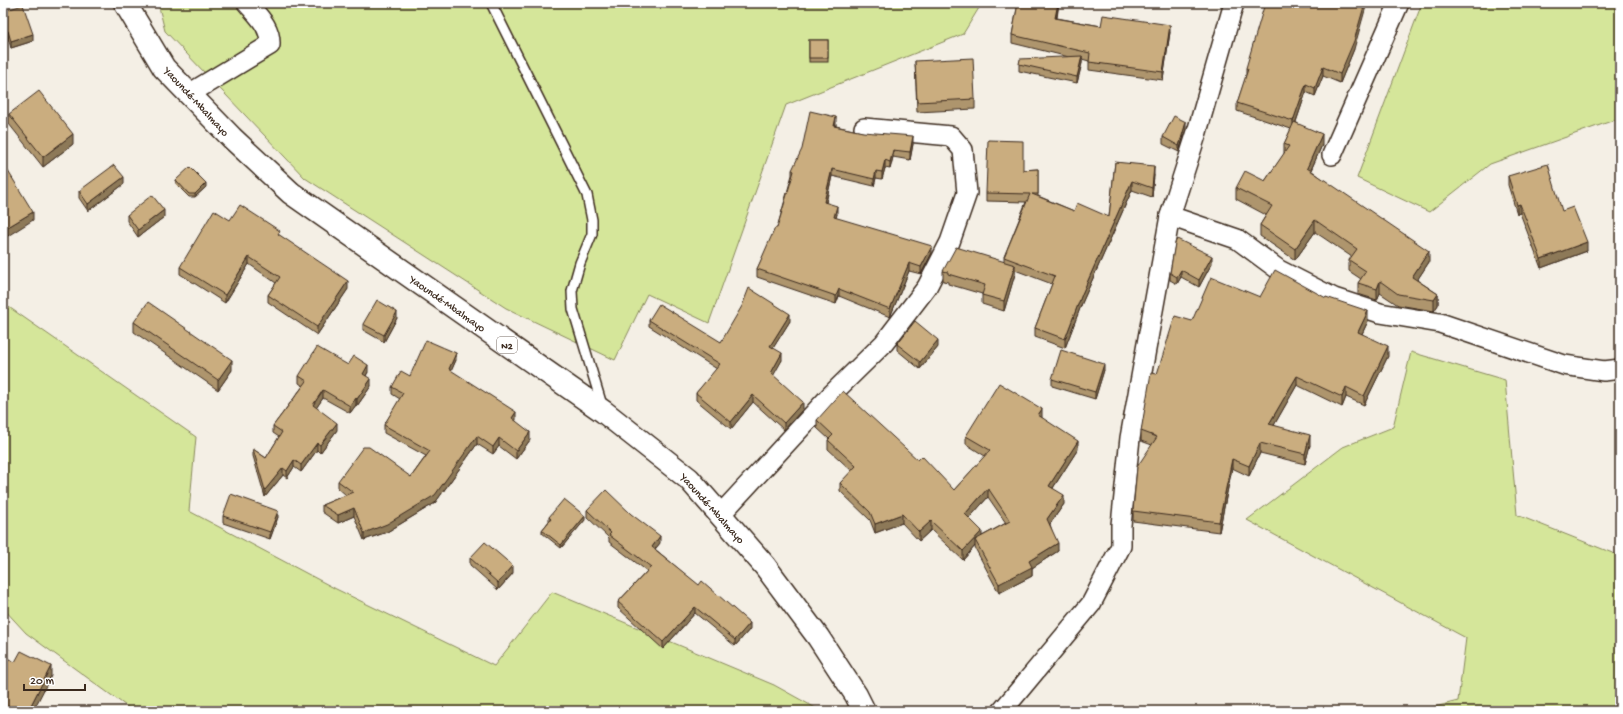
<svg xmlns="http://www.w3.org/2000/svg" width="1623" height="714" font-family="'Gochi Hand',sans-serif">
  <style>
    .green { fill: #d5e69a; stroke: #88885c }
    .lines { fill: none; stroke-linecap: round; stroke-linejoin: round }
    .lane-casing { stroke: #3b2a1e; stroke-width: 12 }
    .street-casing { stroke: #3b2a1e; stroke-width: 22 }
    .highway-casing { stroke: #3b2a1e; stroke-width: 25 }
    .lane { stroke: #fff; stroke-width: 9 }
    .street { stroke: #fff; stroke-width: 19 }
    .highway { stroke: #fff; stroke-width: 22 }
    .wall { fill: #ae956d; stroke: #3b2a1e; fill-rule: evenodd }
    .shaded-wall { fill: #8d7959; stroke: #3b2a1e }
    .building { fill: #caad7f; stroke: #3b2a1e }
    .labels { text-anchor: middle; stroke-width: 3; stroke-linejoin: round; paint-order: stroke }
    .shield { fill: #fff; stroke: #766a62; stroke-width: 1 }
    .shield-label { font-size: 10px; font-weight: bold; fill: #3b2a1e }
    .street-label { font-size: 11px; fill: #3b2a1e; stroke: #fff }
  </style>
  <rect width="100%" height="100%" fill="#f4efe5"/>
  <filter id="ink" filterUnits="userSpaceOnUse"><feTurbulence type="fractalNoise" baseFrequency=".025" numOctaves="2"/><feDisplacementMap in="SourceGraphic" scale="8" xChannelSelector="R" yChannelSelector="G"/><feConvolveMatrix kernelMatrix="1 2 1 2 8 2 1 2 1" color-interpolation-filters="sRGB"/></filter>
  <g filter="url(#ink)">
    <g class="green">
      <path d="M158 3H982L963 34 786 105 709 323 647 294 615 360 506 308 305 178 165 31Z"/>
      <path d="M1422 3H1620V118L1490 164 1429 212 1357 178Z"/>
      <path d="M3 303 196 437 189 511 336 589 494 666 552 592 774 685 821 711H133L26 633 3 608Z"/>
      <path d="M1411 352 1505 380 1517 515 1620 556V711H1419L1458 701 1466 638 1247 520 1343 447 1393 427Z"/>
    </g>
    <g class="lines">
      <defs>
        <path id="lane" d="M491 3 587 195 592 220V234L580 263 572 291 573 309 602 405"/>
        <g id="street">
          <path d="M189 94 270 45C271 27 258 16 247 3"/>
          <path d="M1332 155 1399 3"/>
          <path d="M1170 216 1237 239 1279 270 1334 298 1380 313 1440 323 1564 365 1604 371 1620 369"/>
          <path d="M720 515 833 393 884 343 927 287 950 242 967 193 963 150 951 136 864 128"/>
          <path d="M1002 711 1091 604 1121 546V525L1130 438 1170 216 1197 132 1234 3"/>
        </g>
        <path id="highway" d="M125 3 164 68 232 138 291 193 604 412 689 479 765 566 818 637 856 695 864 711"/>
      </defs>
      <use href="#lane" class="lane-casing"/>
      <use href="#street" class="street-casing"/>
      <use href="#highway" class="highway-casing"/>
      <use href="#lane" class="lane"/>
      <use href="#street" class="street"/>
      <use href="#highway" class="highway"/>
    </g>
    <g class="wall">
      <path d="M1018 3H1059L1057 18 1101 26 1170 32 1163 80 1089 70V61L1082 59V63L1077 83 1019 71V64L1069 57 1012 43V35Z"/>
      <path d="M3 11 33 41 11 48 8 38Z"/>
      <rect x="809" y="40" width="19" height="22"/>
      <path d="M1354 49 1340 83 1323 76 1315 96 1306 92 1296 122 1322 145 1311 170 1429 262 1417 280 1438 294V305L1434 311 1398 305 1380 293 1377 300 1358 294V283L1361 279 1349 271V260L1352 257 1315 232 1295 260 1260 236V225L1266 215 1236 199V188L1265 181 1284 154V144L1291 129 1237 111V103L1246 77V68Z"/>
      <path d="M915 61 975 99V109L917 112Z"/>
      <path d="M9 114 73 144 43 167 9 124Z"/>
      <path d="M836 124V126L913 144 910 160 893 157 890 169 885 168 882 179 876 178 874 186 832 176 826 203 837 214 836 218 932 253 921 274 909 271 890 317 839 296 836 304 757 277V269L777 228 792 175V170Z"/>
      <path d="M1186 129 1179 152 1163 144V137Z"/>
      <path d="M1115 162 1154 175 1152 197 1132 190 1082 303 1065 348 1035 337V328L1052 284 1015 270V274L1004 311 982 304V294L948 284V282L943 281V271L1004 262V257L1026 202 986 201V193L1023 170 1038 169V196L1074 211 1109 217Z"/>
      <path d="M1508 176 1562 211 1587 251 1541 268 1520 213 1517 214 1508 185Z"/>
      <path d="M176 180 206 187 195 197H189L176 184Z"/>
      <path d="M124 184 88 211 79 198V191Z"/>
      <path d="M127 215 164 217 138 237 127 221Z"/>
      <path d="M230 220 280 236 348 289 317 335 268 302V295L276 283 249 264 225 303 180 274V267Z"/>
      <path d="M1212 263 1199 287 1181 277 1177 284 1170 280V273Z"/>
      <path d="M1260 297 1368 321 1362 334 1388 356 1364 405 1346 397 1342 407 1297 385 1274 425 1310 445 1305 464 1260 453 1249 476 1232 468 1219 532 1133 521V511L1152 445 1141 441V431L1157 374 1192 321Z"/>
      <path d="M397 318 384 342 363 330V324Z"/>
      <path d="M649 320 721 342 790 321 773 348 782 360 773 375 803 409 784 430 753 402 731 429 696 400V393L717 369 649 326Z"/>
      <path d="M134 322 232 370 218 390 134 332Z"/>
      <path d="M897 344 938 347 920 369 897 350Z"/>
      <path d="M456 360 451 371 516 420 515 421 530 440 516 459 499 446 493 454 477 444 435 503 387 532 364 540 354 516 338 523 322 512V505L346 495 338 488V481L411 477 426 456 384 433V425L400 399 392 394V387L410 376Z"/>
      <path d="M348 365 368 372 366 376 371 386 357 406 356 405 350 413 323 398 316 408 337 430 320 453 317 450 301 472 294 467 287 478 283 475 265 497 253 456V449L266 458 279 437 273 433V426L303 386 299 383V376Z"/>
      <path d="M1104 370 1095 399 1052 386V379Z"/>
      <path d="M1042 418 1078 449 1053 488 1064 504 1050 524 1058 551 1032 568V576L999 593 975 548V546L963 560 931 530 919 541 902 523 875 533 870 520 840 491V483L852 471 828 449V440L829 439 817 428V420L918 460 954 490 985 456 966 444V436ZM988 497 1006 523 982 536 969 518Z"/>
      <path d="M587 510 660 543 655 549 750 629 735 646 695 613 663 649 618 608V602L647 571 609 542V538L587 517Z"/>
      <path d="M223 516 278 517 270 539 223 523Z"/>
      <path d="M549 517 585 520 561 548 542 533V530L549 521Z"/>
      <path d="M470 558 513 573 498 590 470 565Z"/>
    </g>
    <g class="shaded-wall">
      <path d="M1058 3H1059L1055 26V18Z"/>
      <path d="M1365 3H1367L1354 49 1340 83V74Z"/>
      <path d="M1170 25V32L1163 80V72Z"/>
      <path d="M8 31V38L3 39V32Z"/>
      <path d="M33 34V41L11 48V41Z"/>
      <path d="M1082 56V63L1077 83V77Z"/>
      <path d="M1323 67V76L1315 96V88Z"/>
      <path d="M1306 84V92L1293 130V121Z"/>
      <path d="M836 117V124L834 133V126Z"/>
      <path d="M1186 122V129L1179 152V146Z"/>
      <path d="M73 134V144L43 167V157Z"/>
      <path d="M1322 134V145L1307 179V168Z"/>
      <path d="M913 136V144L910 160V152Z"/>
      <path d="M893 150V157L890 169V162Z"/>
      <path d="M885 160V168L882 179V172Z"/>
      <path d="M1154 166V175L1152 197V188Z"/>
      <path d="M832 169V176L824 210V202Z"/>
      <path d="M876 171V178L874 186V179Z"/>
      <path d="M124 177V184L88 211V204Z"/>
      <path d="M1132 181V190L1082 303 1065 348V339L1082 294Z"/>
      <path d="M206 183V187L195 197V194Z"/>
      <path d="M1520 204V213L1517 214V205Z"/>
      <path d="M837 206V214L834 225V217Z"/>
      <path d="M164 210V217L138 237V230Z"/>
      <path d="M33 212V220L3 239V230Z"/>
      <path d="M1315 220V232L1295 260V249Z"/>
      <path d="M1587 242V251L1541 268V259Z"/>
      <path d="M932 246V253L921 274V267Z"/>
      <path d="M1429 251V262L1412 288V277Z"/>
      <path d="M1212 256V263L1199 287V280Z"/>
      <path d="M249 257V264L225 303V295Z"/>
      <path d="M909 263V271L890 317V309Z"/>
      <path d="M1015 265V274L1004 311V301Z"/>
      <path d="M1181 270V277L1177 284V277Z"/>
      <path d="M348 281V289L317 335V327Z"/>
      <path d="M1380 281V293L1377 300V289Z"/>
      <path d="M839 289V296L836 304V296Z"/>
      <path d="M1438 294V305L1434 311V300Z"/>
      <path d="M1368 311V321L1358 342V332Z"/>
      <path d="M397 312V318L384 342V335Z"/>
      <path d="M790 314V321L770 353V346Z"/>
      <path d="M938 340V347L920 369V362Z"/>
      <path d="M1388 346V356L1364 405V396Z"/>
      <path d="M456 353V360L449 376V369Z"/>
      <path d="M782 353V360L771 380V373Z"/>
      <path d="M232 360V370L218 390V380Z"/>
      <path d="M1104 364V370L1095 399V392Z"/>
      <path d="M368 365V372L363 381V374Z"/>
      <path d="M1297 376V385L1269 434V424Z"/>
      <path d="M371 379V386L357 406V399Z"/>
      <path d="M1346 387V397L1342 407V397Z"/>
      <path d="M323 390V398L313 413V405Z"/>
      <path d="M753 395V402L731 429V422Z"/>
      <path d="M356 398V405L350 413V406Z"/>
      <path d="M803 402V409L784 430V423Z"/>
      <path d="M1042 409V418L1038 415Z"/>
      <path d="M516 412V420L512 426V418Z"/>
      <path d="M337 423V430L320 453V445Z"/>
      <path d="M530 432V440L516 459V451Z"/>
      <path d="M1310 435V445L1305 464V454Z"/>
      <path d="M477 436V444L435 503 387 532 364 540V533Z"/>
      <path d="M499 438V446L493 454V447Z"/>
      <path d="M1078 441V449L1049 494V486Z"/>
      <path d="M317 443V450L301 472V465Z"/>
      <path d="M1260 443V453L1249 476V466Z"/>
      <path d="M1232 459V468L1219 532V522Z"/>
      <path d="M294 460V467L287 478V471Z"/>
      <path d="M283 468V475L265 497V490Z"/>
      <path d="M988 488V497L965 523V514Z"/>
      <path d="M1064 495V504L1047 528V519Z"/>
      <path d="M354 508V516L338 523V515Z"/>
      <path d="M278 511V517L270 539V532Z"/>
      <path d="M902 514V523L875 533V524Z"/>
      <path d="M585 516V520L561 548V545Z"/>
      <path d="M931 521V530L919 541V532Z"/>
      <path d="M982 531V539L975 540V546L963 560V551Z"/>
      <path d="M660 536V543L652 553V547Z"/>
      <path d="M1058 543V551L1032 568V576L999 593V584L1029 561Z"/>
      <path d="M513 566V573L498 590V583Z"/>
      <path d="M695 607V613L663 649V642Z"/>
      <path d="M750 623V629L735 646V640Z"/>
      <path d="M51 666V676L33 711H28Z"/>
    </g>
    <g class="building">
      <path d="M1018 3H1058L1055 18 1101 26 1103 15 1170 25 1163 72 1089 62 1090 53 1012 35Z"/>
      <path d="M1265 3H1295L1305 6 1306 3H1365L1354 41 1340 74 1323 67 1315 88 1306 84 1293 121 1237 103 1248 69 1246 68Z"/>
      <path d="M23 5 33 34 11 41 8 31 3 32V11Z"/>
      <rect x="809" y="40" width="19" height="18"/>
      <path d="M1082 56 1077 77 1019 64 1020 59Z"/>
      <path d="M973 58 975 99 917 102 915 61Z"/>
      <path d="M39 91 73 134 43 157 9 114Z"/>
      <path d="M810 111 836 117 834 126 863 132 913 136 910 152 893 150 890 162 885 160 882 172 876 171 874 179 832 169 824 202 837 206 834 217 932 246 921 267 909 263 890 309 839 289 836 296 757 269 775 228H777L794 171 792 170 802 149Z"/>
      <path d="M1174 116 1186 122 1179 146 1163 137Z"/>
      <path d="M1294 122 1322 134 1307 168 1429 251 1412 277 1438 294 1434 300 1398 294 1380 281 1377 289 1358 283 1366 271 1349 260 1357 249 1315 220 1295 249 1260 225 1272 206 1236 188 1245 171 1265 181 1289 146 1284 144Z"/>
      <path d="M988 140 1023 141V170L1038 169V194H1032L1074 211 1077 203 1109 217 1115 162 1154 166 1152 188 1132 181 1082 294 1065 339 1035 328 1055 276 1004 257 1030 194 986 193Z"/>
      <path d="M3 163 33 212 3 230Z"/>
      <path d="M1548 164 1562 211 1573 207 1587 242 1541 259 1520 204 1517 205 1508 176Z"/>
      <path d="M114 165 124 177 88 204 79 191Z"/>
      <path d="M190 167 206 183 195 194H189L176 180Z"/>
      <path d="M152 195 164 210 138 230 127 215Z"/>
      <path d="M240 205 280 231 278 234 348 281 317 327 268 295 280 277 249 257 225 295 180 267 214 210 230 220Z"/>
      <path d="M1177 239 1212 256 1199 280 1181 270 1177 277 1170 273 1175 243Z"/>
      <path d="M956 247 1015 265 1004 301 982 295 985 285 948 274V272L943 271Z"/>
      <path d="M1275 270 1326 298V297L1368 311 1358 332 1388 346 1364 396 1346 387 1342 397 1297 376 1269 424 1310 435 1305 454 1260 443 1249 466 1232 459 1219 522 1133 511 1137 467 1157 437 1141 431 1151 373 1157 374 1175 316 1192 321 1211 277 1260 297Z"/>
      <path d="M749 288 790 314 770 346 782 353 771 373 803 402 784 423 753 395 731 422 696 393 720 364 649 320 659 304 721 342 742 306Z"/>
      <path d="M377 300 397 312 384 335 363 324Z"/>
      <path d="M148 302 232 360 218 380 134 322Z"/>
      <path d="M915 321 938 340 920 362 897 344Z"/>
      <path d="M426 340 456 353 449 369 516 412 512 418 530 432 516 451 499 438 493 447 477 436 435 495 387 524 364 533 354 508 338 515 322 505 353 492 338 481 363 447H369L411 477 430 451 384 425 403 393 392 387 401 371 410 376Z"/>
      <path d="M317 347 348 365 354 356 368 365 363 374 371 379 357 399 356 398 350 406 323 390 313 405 337 423 320 445 317 443 301 465 294 460 287 471 283 468 265 490 253 449 266 458 282 432 273 426 307 381 299 376Z"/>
      <path d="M1061 350 1104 364 1095 392 1052 379Z"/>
      <path d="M999 383 1042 409 1038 415 1078 441 1049 486 1064 495 1047 519 1058 543 1029 561 1032 567 999 584 975 540 1010 521 988 488 965 514 982 531 963 551 931 521 919 532 902 514 875 524 870 512 840 483 856 466 828 440 833 435 817 420 843 391 918 460 922 456 954 490 990 450 966 436Z"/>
      <path d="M606 490 631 514 660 536 652 547 699 585 702 581 750 623 735 640 695 607 663 642 618 602 651 567 609 535 611 533 587 510Z"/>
      <path d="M231 494 278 511 270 532 223 516Z"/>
      <path d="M564 499 585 516 561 545 542 530 551 519 549 517Z"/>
      <path d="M485 542 513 566 498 583 470 558Z"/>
      <path d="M21 651 51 666 28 711H3V656L15 662Z"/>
    </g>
  </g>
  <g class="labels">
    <rect class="shield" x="497" y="337" width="20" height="16" rx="3"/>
    <g class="shield-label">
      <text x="507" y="349">N2</text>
    </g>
    <g class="street-label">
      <text transform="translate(197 101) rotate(47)" y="4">Yaoundé-Mbalmayo</text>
      <text transform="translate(448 303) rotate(35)" y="4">Yaoundé-Mbalmayo</text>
      <text transform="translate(713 508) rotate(48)" y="4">Yaoundé-Mbalmayo</text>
    </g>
  </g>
  <rect width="1623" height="714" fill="none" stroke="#fff" stroke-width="16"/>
  <rect x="8" y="8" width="1607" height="698" fill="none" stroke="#3b2a1e" stroke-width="1.5" filter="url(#ink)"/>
  <path d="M24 684v6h61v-6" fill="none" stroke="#3b2a1e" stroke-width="2"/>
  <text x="30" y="684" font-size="12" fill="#3b2a1e" stroke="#ffffff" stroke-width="3" paint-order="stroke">20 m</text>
</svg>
